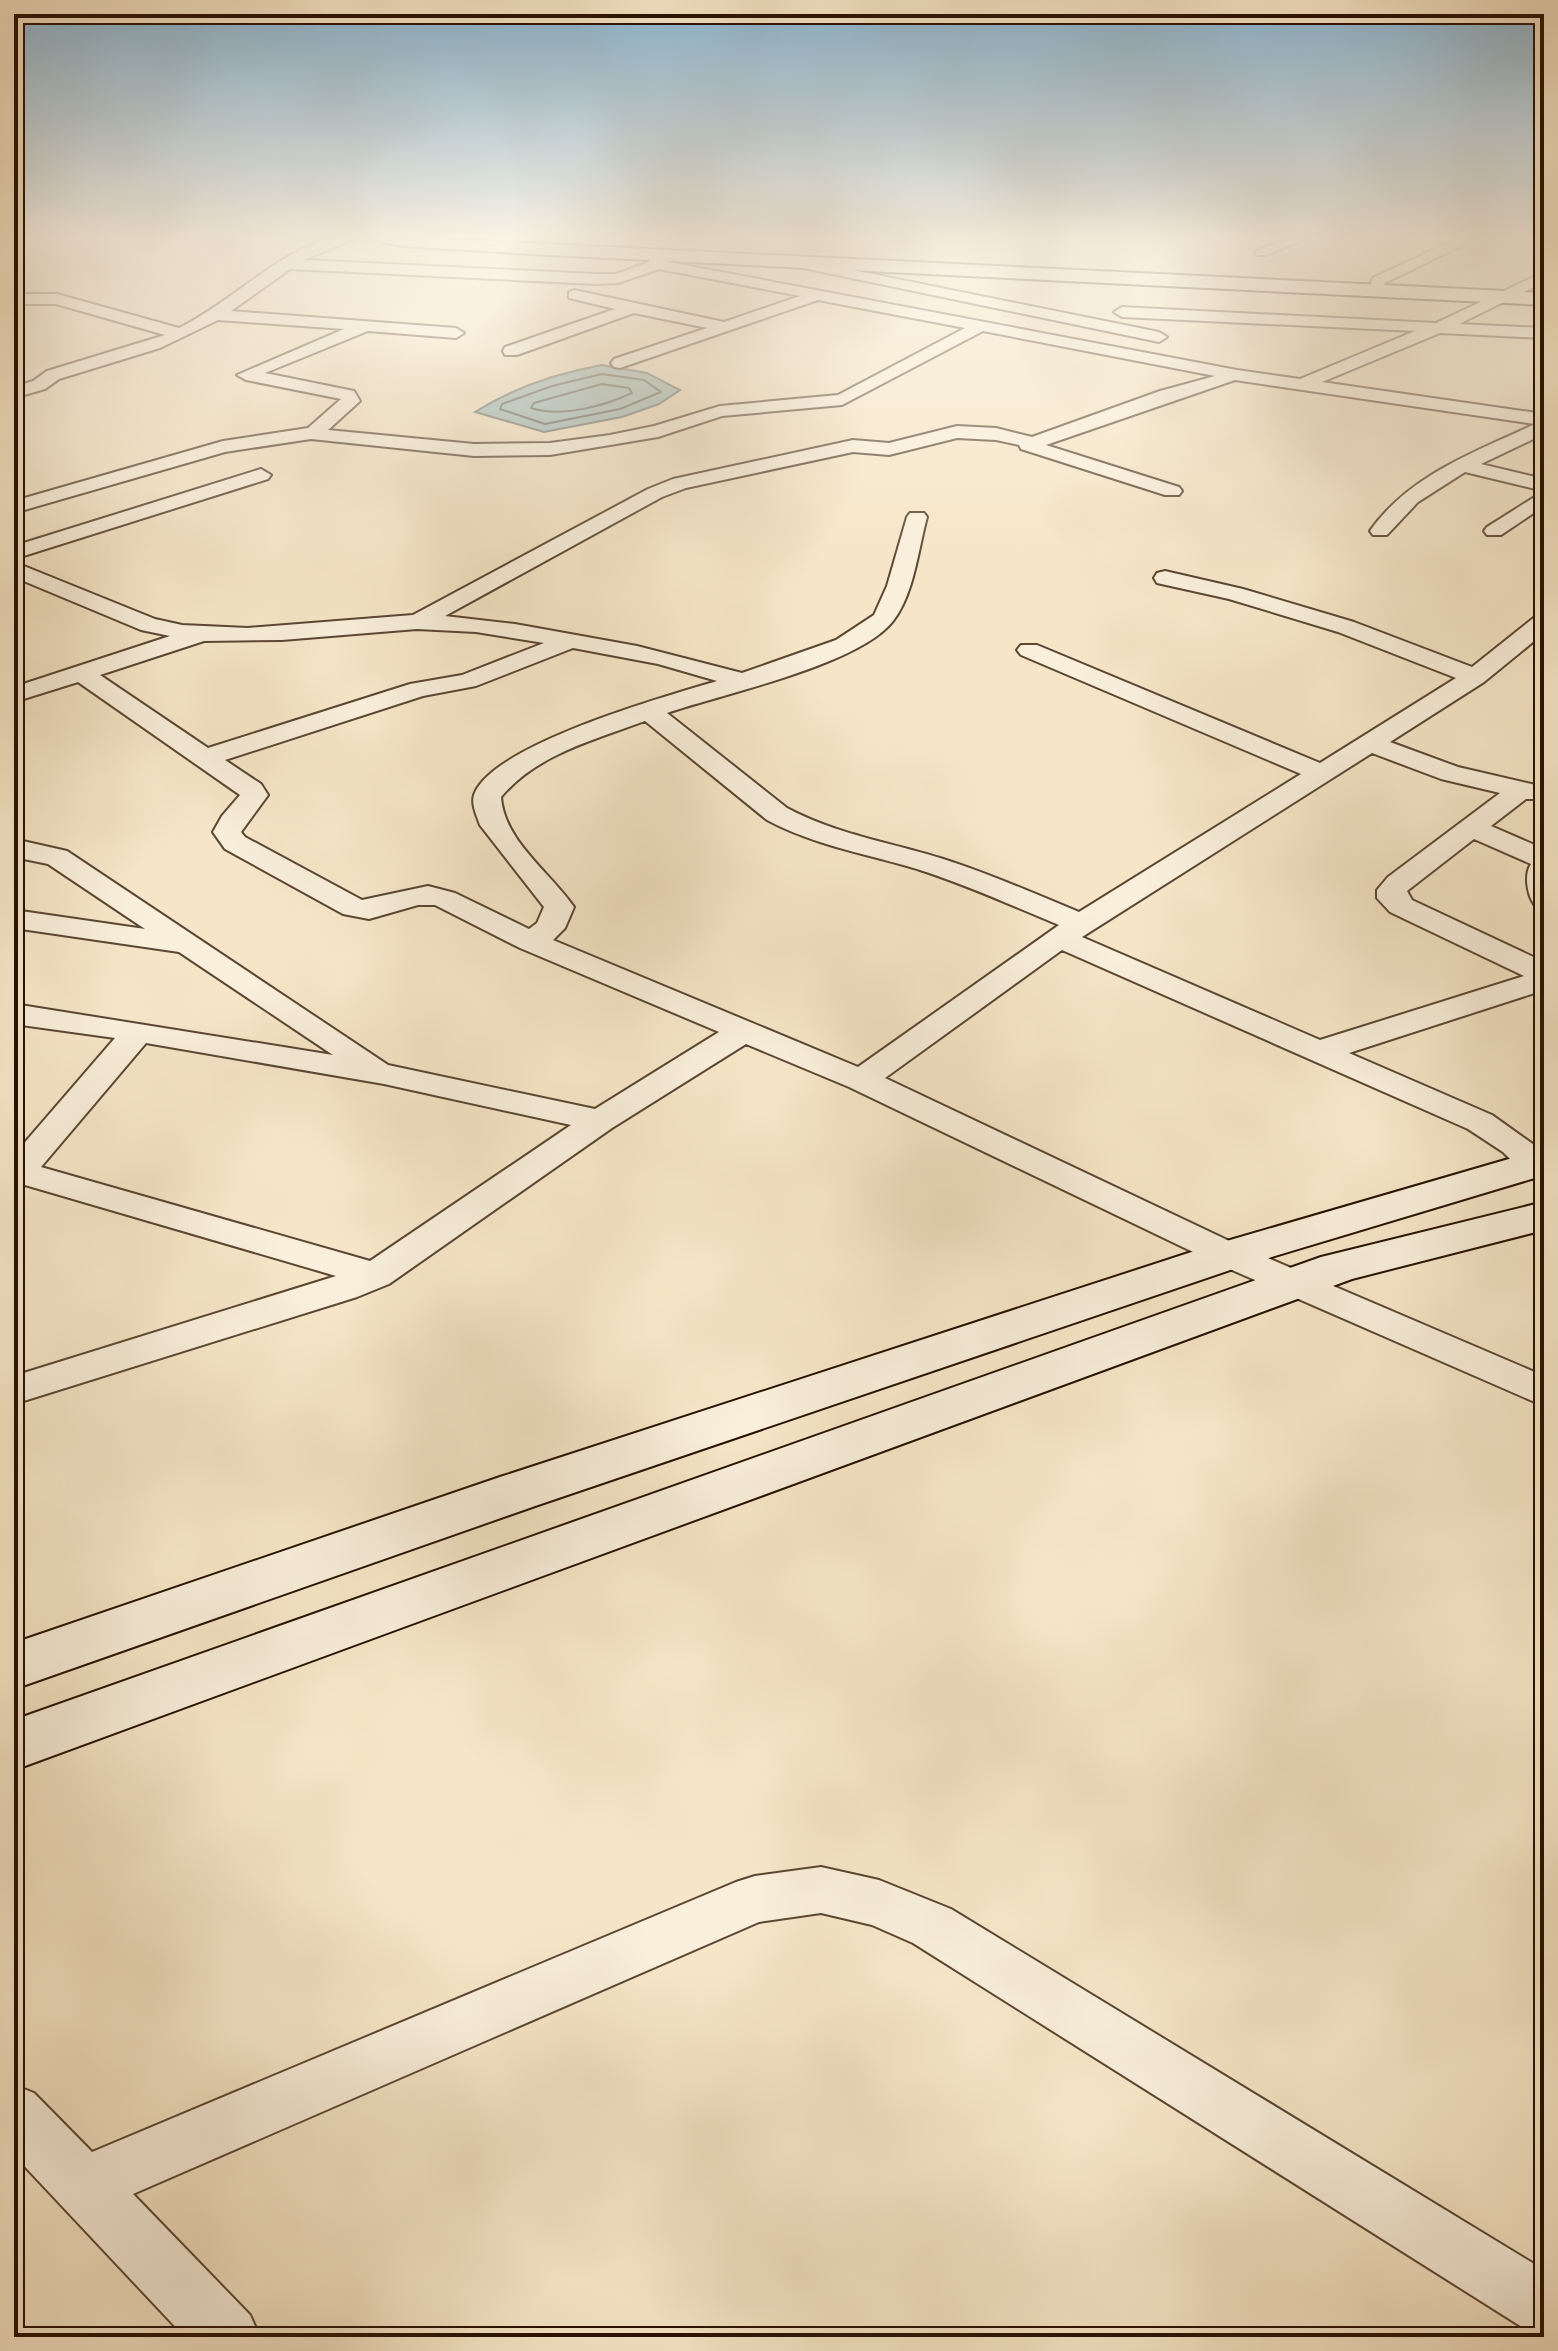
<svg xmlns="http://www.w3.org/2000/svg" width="1558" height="2351" font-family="Alegreya,serif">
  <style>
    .water { fill: #a0bdbe; stroke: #707873; stroke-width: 2 }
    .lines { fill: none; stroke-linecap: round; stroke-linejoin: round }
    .shore { stroke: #646660; stroke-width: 2 }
    .street-casing { stroke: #5b4633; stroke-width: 4 }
    .secondary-casing { stroke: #271002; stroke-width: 4 }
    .street { fill: #f9efdb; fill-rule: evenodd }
    .secondary { fill: #f9efdb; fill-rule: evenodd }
  </style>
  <rect width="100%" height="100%" fill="#f6e6c7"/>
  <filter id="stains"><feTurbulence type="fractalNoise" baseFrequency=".0025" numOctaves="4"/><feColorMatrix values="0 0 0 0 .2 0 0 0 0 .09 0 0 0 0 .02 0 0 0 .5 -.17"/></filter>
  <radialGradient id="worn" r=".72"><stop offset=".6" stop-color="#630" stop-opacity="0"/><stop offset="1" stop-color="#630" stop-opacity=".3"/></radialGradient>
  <path class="water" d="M602 365 647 373 680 390 659 404 622 417 544 432 475 412C513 388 557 373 602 365Z"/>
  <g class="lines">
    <g class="shore">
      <path d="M602 374 644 380 661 392 620 409 545 424 500 409 502 404 552 386Z"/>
      <path d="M602 384 629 388 632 393C604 406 561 418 531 408L534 403Z"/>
    </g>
    <defs>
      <g id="street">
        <path d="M339 235H364L303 260 597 274H616L649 262 650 255 657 251 662 252 664 259 669 262 1237 370 1300 379 1415 331 1122 317 1114 312 1122 307 1436 323 1544 272V282L1459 324 1544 328V338L1440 333 1322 382 1544 414V434L1481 464 1544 479V491L1465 472 1418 502 1387 535H1373L1370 531C1409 475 1475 452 1535 424L1235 380 1046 445 1179 487 1182 491 1179 495H1165L1021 449 1019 445 996 440 957 438 889 455 853 452 686 488 662 497 445 616 515 624 637 646 742 673 836 640 874 615 887 586 907 517 910 513H924L927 517C918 550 914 594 893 621 859 665 722 694 667 713L787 808C836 834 888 842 940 858 988 873 1033 893 1079 912L1301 774 1021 655 1017 650 1021 645H1037L1320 763 1456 678 1338 632 1229 599 1157 583 1154 578 1157 573 1165 571 1243 589 1354 622 1472 667 1536 616 1544 614V633L1484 682 1390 742 1458 767 1544 787V799H1526L1491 826 1544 849V907L1534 904C1527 894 1524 874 1531 864L1474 839 1407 891 1412 900 1544 962V990L1349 1053 1492 1115 1544 1152V1173L1536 1175 1523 1172 1503 1152 1468 1129 1062 950 885 1078 1242 1247 1544 1376V1406L1216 1263 849 1087 746 1044 612 1128 389 1284 357 1297 14 1404V1376L336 1276 25 1185 14 1188V1155L115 1038 14 1024V1004L333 1055 179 952 14 928V910L145 929 48 864 14 857V839L67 851 388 1065 595 1109 719 1032 520 948 435 905H418L369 919 343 914 225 849 213 832 222 816 240 795 78 682 14 702V687L170 636 141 630 14 577V562L155 619 182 625 248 628 413 615 648 489 673 479 853 440 889 443 957 426 996 428 1032 437 1160 391 1215 376 983 331 842 405 722 416 658 437 550 455 474 456 311 439 225 452 14 513V501L223 441 308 428 341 399 246 380 237 375 344 329 218 320 160 348 59 379 45 389 14 398V387L33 381 47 371 165 335 56 304H14V294H57L179 328C234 301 278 250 339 235ZM290 269 597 284 618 283 659 269 800 296 724 322 574 290 569 292V298L615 309 505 347 503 351 505 355H517L634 313 707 328 614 359 611 363 614 367 620 368 818 300 965 328 838 395 720 406 654 426 610 435 550 443 474 444 328 430 360 401 354 391 265 373 368 331 456 338 464 333 456 328 231 311ZM417 629 476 632 544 643 462 675 410 684 208 748 100 675 204 641 282 640ZM573 648 658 664 717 681C667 696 491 745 474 795 471 804 477 816 480 825L544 907 537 923 529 929 455 893 428 886 362 900 245 837 241 832 268 795 261 784 225 760 423 696 476 686ZM645 721 767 820C816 846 868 854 920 870 967 885 1013 906 1059 925L858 1067 553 940 565 928 574 907C550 872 504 841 501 797 537 754 594 740 645 721ZM1372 753 1441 779 1500 793 1388 877 1377 890V898L1390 912 1524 976 1320 1040 1082 937ZM146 1043 384 1084 571 1125 370 1261 41 1167Z"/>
        <path d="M492 235H512L519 240 512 244Z"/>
        <path d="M1294 235H1314L1267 255H1257L1255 252Z"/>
        <path d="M1464 235H1483L1385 283 1381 294 1376 296 1368 291 1373 278Z"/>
        <path d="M789 257 1159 332 1167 337 1159 342 784 264V258Z"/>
        <path d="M261 469 271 475 268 479 14 559V546Z"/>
        <path d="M1544 491V506L1501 535H1487L1484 531 1487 527Z"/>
        <path d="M821 1867 879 1880 951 1909 1544 2270V2336L1522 2327 913 1943 872 1925 821 1913 759 1922 133 2194 250 2315 260 2337H185L14 2155V2085L34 2093 92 2152 736 1882 755 1876Z"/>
      </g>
      <g id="secondary">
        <path d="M365 235 1544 293V305L530 254 402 246 367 239Z"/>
        <path d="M1536 1151 1544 1152V1178L1538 1177 1245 1265 538 1505 14 1689V1643L500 1477 1213 1245Z"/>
        <path d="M1544 1202V1230L1352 1279 14 1770V1720L1321 1257Z"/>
      </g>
    </defs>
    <use href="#street" class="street-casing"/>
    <use href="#secondary" class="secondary-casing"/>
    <use href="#street" class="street"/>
    <use href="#secondary" class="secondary"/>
  </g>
  <linearGradient id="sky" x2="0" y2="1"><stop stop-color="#8bb8d7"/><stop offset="0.42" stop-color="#fbf4e6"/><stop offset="1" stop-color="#fbf4e6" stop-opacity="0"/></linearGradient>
  <rect width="1558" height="564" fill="url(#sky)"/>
  <rect width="1558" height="2351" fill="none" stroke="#f6e6c7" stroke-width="48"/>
  <rect x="16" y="16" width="1526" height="2319" fill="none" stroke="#271002" stroke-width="4"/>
  <rect x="24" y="24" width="1510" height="2303" fill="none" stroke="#271002" stroke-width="2"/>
  <rect width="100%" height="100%" filter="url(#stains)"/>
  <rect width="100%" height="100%" fill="url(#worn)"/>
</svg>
